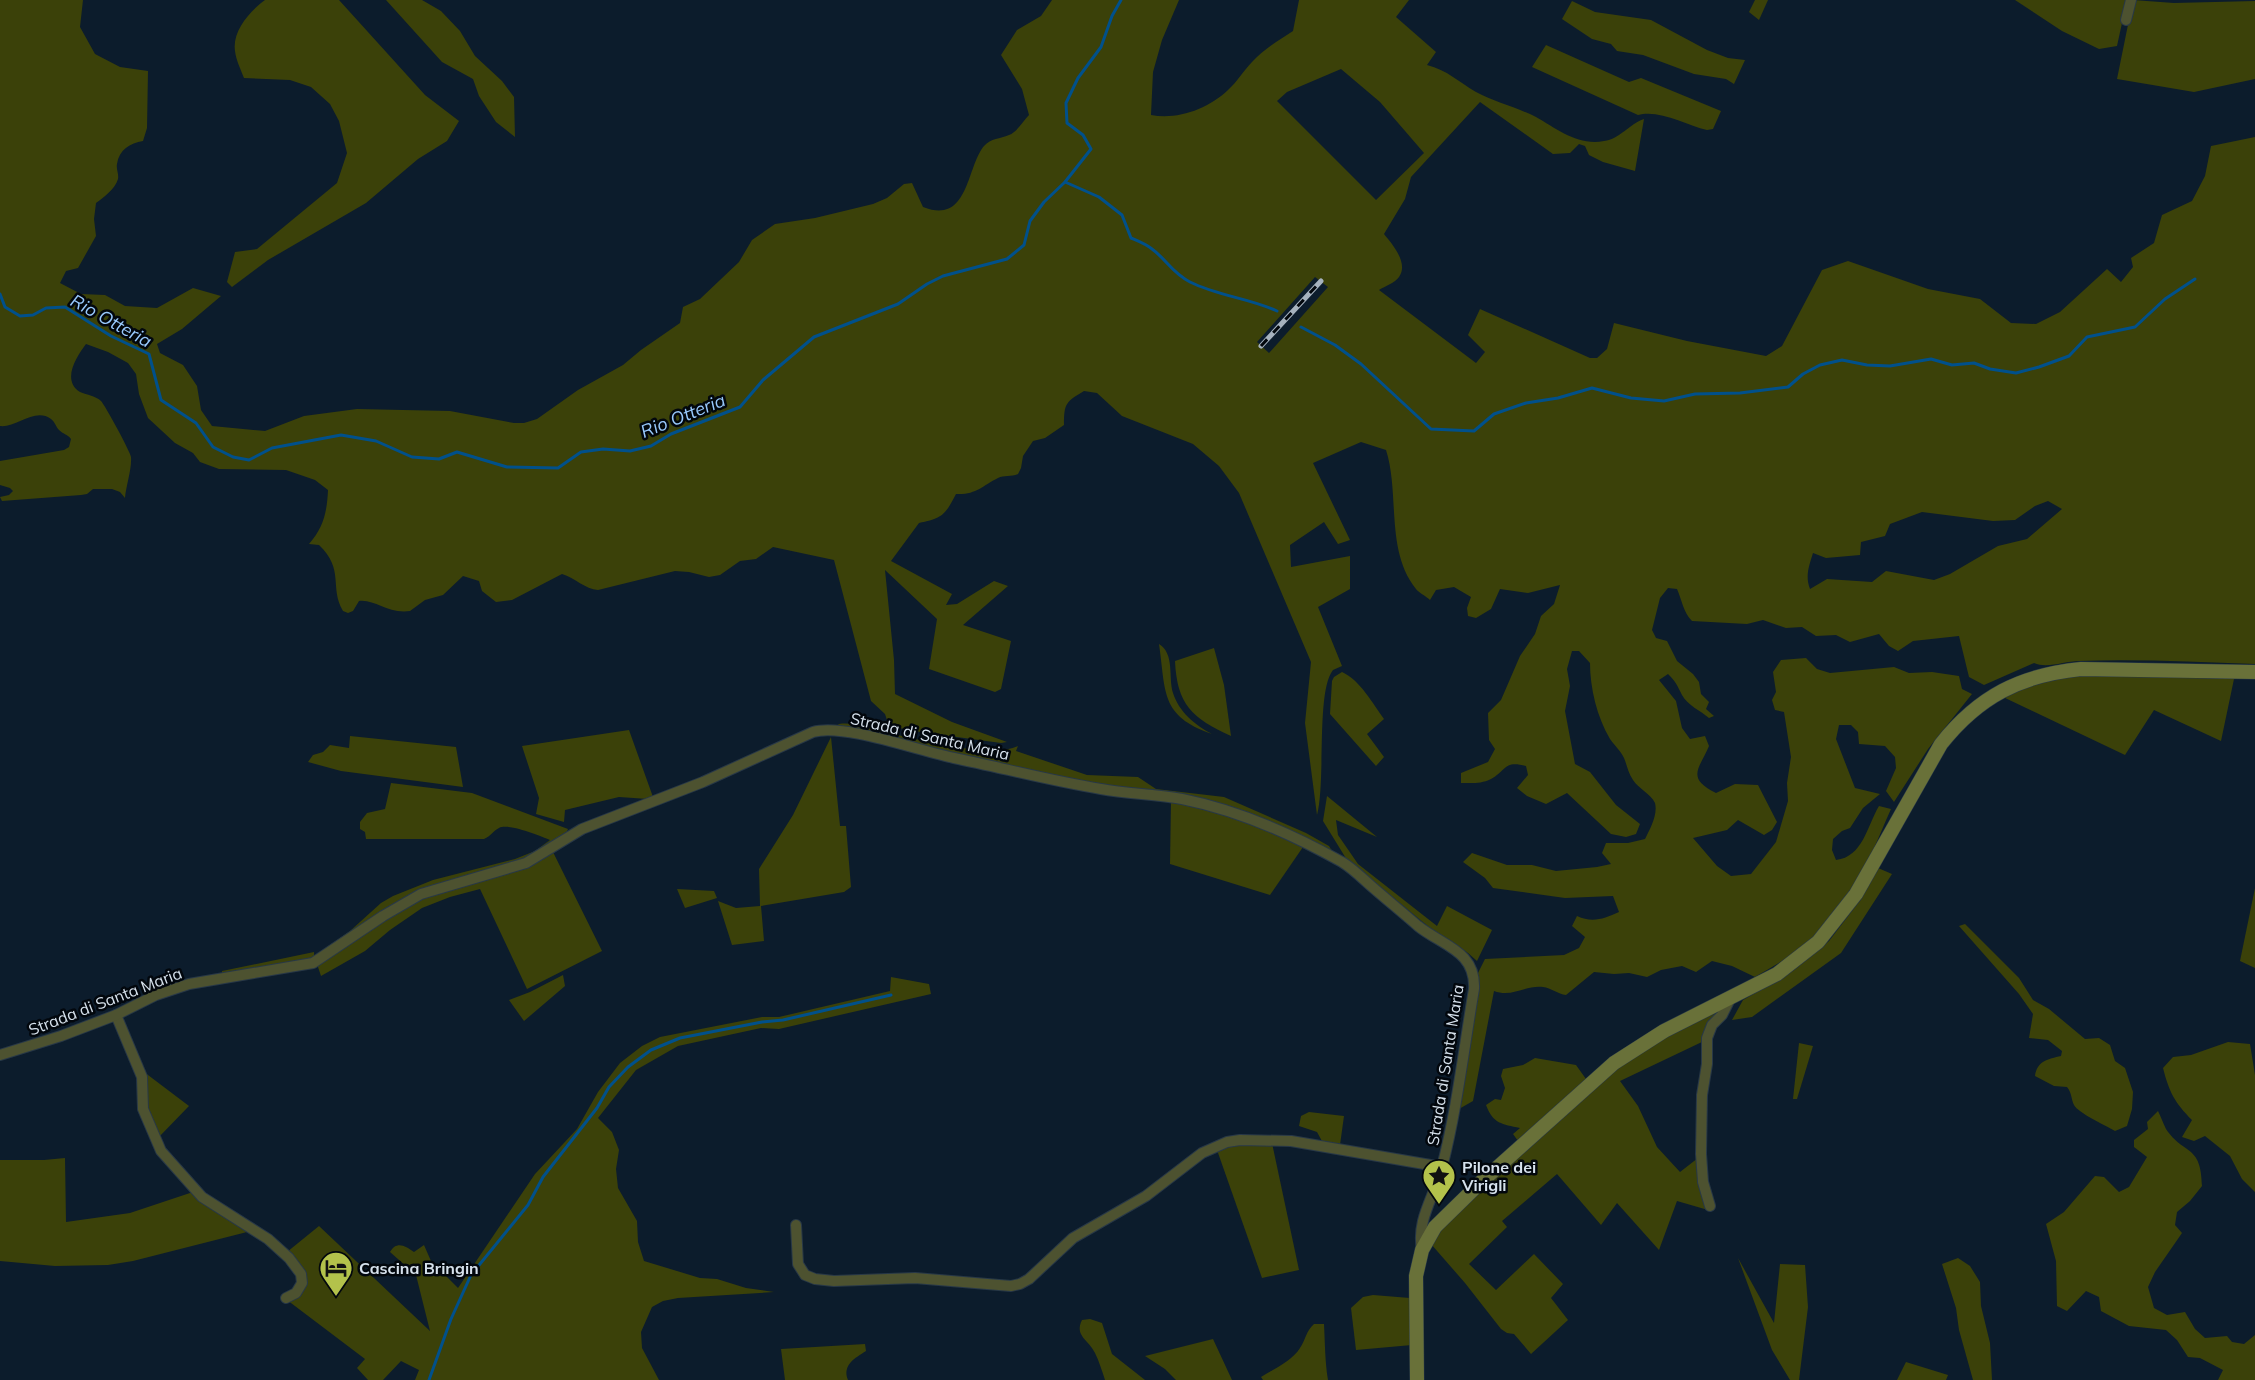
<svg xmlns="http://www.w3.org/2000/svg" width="2255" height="1380" font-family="Mulish,sans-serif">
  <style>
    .green { fill: #3b4109; fill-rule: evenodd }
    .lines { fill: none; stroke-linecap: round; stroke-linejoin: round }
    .stream { stroke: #00508b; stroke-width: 3 }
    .street-casing { stroke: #283847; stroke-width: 12 }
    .secondary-casing { stroke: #283847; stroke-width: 15 }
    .street { stroke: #4d5230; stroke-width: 10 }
    .secondary { stroke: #697139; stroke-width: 14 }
    .rail-casing { stroke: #a6b2be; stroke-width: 5 }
    .rail { stroke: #02070d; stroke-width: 3; stroke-dasharray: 9; stroke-linecap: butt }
    .labels { text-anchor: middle; stroke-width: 5; stroke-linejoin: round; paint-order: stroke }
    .street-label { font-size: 16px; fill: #d6e1ec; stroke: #02070d }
    .poi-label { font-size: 16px; font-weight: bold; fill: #d6e1ec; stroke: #02070d; text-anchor: start }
    .water-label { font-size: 18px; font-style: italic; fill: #98c9fc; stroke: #02070d }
  </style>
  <rect width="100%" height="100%" fill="#0c1c2c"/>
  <g class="green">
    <path d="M0 0H83L80 27 95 54 120 67 148 71 147 128 143 141C130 143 119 150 117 164 116 169 119 174 118 179 115 189 104 197 96 203L94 219 96 236 78 268 66 271 60 283 81 294 105 295 125 306 157 308 193 288 221 296 182 329 157 344 160 353 183 365 197 386 201 410 212 426 265 431 304 416 357 409 450 411 514 423H524L537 419 578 390 623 365 641 350 680 323 683 307 700 299 739 262 752 240 775 224 815 218 873 204 887 198 904 184 912 183 923 207C969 225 966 168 984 146 991 138 1000 139 1009 135 1017 132 1023 121 1029 115L1022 89 1001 55 1017 30 1041 16 1052 0H1179L1162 40 1153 72 1151 115C1178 120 1208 109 1228 90 1237 82 1244 70 1252 62 1264 49 1279 40 1293 31L1299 0H1409L1396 17 1436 52 1427 65C1447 70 1459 82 1476 92 1495 102 1516 107 1536 117 1557 129 1578 146 1604 141 1620 139 1629 124 1644 119L1635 171 1603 162 1589 155 1585 146 1579 144 1570 153 1553 154 1480 102 1411 177 1405 199 1384 234C1392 244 1409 263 1399 277 1395 283 1385 286 1379 290L1476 363 1485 352 1468 335 1480 309 1590 358H1597L1607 349 1614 323 1687 341 1766 356 1782 346 1822 270 1848 261 1928 289 1980 299 2011 323 2036 324 2060 312 2107 269 2121 282 2133 267 2131 258 2154 243 2162 215 2192 201 2205 176 2211 146 2255 137V664C2196 662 2138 659 2079 661 2065 661 2047 669 2034 663L1984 685 1969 677 1959 636 1913 641 1898 651 1889 646 1879 634 1850 642 1836 635 1816 636 1802 627 1786 628 1763 620 1747 624 1692 621C1683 612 1682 600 1677 589L1668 588 1660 598 1652 630 1656 638 1667 641 1677 661 1693 674 1699 682 1701 694 1709 702 1706 709 1714 716 1709 718C1701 711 1687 705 1682 695 1677 685 1676 682 1668 674L1659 680 1676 701 1682 728 1690 739 1705 736 1709 746C1700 768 1685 778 1716 793L1735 784 1758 785 1777 822 1772 830 1764 835 1738 820 1727 830 1693 838 1717 866 1731 876 1751 874 1776 842 1788 801 1787 783 1791 757 1784 712 1775 710 1772 700 1776 692 1773 672 1781 660 1806 658 1817 669 1830 673 1894 667 1909 673 1932 672 1959 676 1962 689 1972 694 1928 749 1894 802 1886 791 1896 768 1895 757 1885 746 1859 744 1858 732 1851 725H1839L1836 739 1855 788 1880 794 1863 808 1850 828 1842 831 1833 839 1832 850 1836 860C1863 857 1867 826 1879 806L1891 809C1884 824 1878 840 1871 855 1856 886 1834 918 1809 941 1793 956 1773 966 1755 977L1732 966 1712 961 1696 972 1682 966 1661 970 1647 977 1629 973 1614 974 1594 972 1566 995C1558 994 1551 988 1543 987 1525 985 1512 998 1494 991L1473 1101 1459 1109 1477 975 1485 959 1564 955 1579 948 1585 937 1572 926 1577 916C1592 923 1604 919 1619 912L1613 896 1565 898 1493 888 1485 878 1463 862 1472 853 1507 865H1532L1556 871 1597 867 1611 864 1602 853 1606 843H1628L1645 839C1650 829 1658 815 1655 803 1651 794 1638 788 1633 780 1628 773 1627 765 1624 758 1621 751 1614 745 1610 739 1597 717 1590 688 1590 663L1579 651H1572L1567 669 1570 686 1565 711 1575 764 1590 772 1616 805 1640 824 1636 834 1626 837 1611 834 1567 793 1546 804 1527 796 1517 788 1528 775 1526 766C1504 760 1507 770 1491 779 1481 784 1472 783 1461 783V773L1488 762 1495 749 1489 740 1488 713 1501 700 1520 656 1535 634 1541 616 1554 604 1560 585 1528 593 1500 589 1491 609 1476 618 1468 616 1467 608 1471 597 1454 587 1436 590 1430 600C1426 596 1419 593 1416 589 1385 550 1400 494 1386 450L1361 442 1313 463 1350 540 1338 544 1324 522 1290 545 1291 567 1350 556V589L1318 607 1342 666 1333 670C1316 691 1326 781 1317 815L1305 723 1311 662 1239 493 1219 466 1193 444 1122 416 1097 393 1084 391C1066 402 1064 403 1064 425L1045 438 1033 441 1023 456 1021 468 1018 474C1011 477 1004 475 998 478 982 486 976 495 956 494 945 515 943 518 919 523L891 561 952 594 946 605 957 604 994 581 1008 586 963 625 1011 641 1001 689 995 692 929 669 937 619 885 570 894 660 895 694 952 722 1007 742 1001 743 920 732 889 726 885 714 871 701 834 560 773 547 756 559 740 561 720 575 709 577 689 572 675 571 598 590C585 589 575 578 562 574L512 600 496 602 482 591 479 581 463 576 443 595 425 600 410 611C387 614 375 599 359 601L353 611 348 613 343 611C329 587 345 570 319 545L309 544C324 527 327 511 328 490L315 480 286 470 219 469 200 462 193 453 175 443 148 418 139 394 136 374 128 363 108 352 86 344C77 356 61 380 80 392 87 395 96 396 101 401 105 405 131 453 131 457 132 469 126 486 125 498L120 492 112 489H93L87 494 81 495 2 501 0 497 9 495 13 491 10 488 0 485V461L64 450 69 447 71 439C67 434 63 434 59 430 56 427 55 422 51 419 35 407 16 428 0 426ZM1341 69 1380 102 1424 153 1376 200 1277 101 1287 92ZM1315 277 1328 287 1269 353 1257 342ZM2048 501 2062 509 2027 539 1998 546 1950 574 1934 580 1886 571 1872 582 1827 579 1810 589C1805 576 1809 566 1813 553L1826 558 1860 555 1861 542 1885 536 1890 524 1922 512 1993 521 2015 520 2035 506Z"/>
    <path d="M265 0H339L425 95 459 121 447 141 418 159 366 203 268 260 232 287 227 282 235 252 257 249 337 183 347 153 339 121 330 104 311 87 290 80 244 78C241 70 236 60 235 51 232 31 250 11 265 0Z"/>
    <path d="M386 0H422L441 11 460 31 475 56 502 81 514 97 515 137 496 122 479 96 473 79 442 62Z"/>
    <path d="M1755 0H1768L1759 20 1749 12Z"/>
    <path d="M2015 0H2127L2117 46 2099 49 2062 31Z"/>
    <path d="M2133 0 2174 3 2255 1V79L2194 92 2117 79Z"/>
    <path d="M1572 1 1595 12 1651 20 1707 50 1728 58 1745 60 1734 84 1726 79 1694 74 1643 55 1617 51 1611 44 1592 39 1562 19Z"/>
    <path d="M1546 45 1629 82 1641 78 1721 111 1713 129 1707 130C1686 125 1659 109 1638 115L1532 67Z"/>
    <path d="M1159 644C1175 654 1168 677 1173 693 1179 712 1195 725 1212 734 1160 716 1166 692 1159 644Z"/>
    <path d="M1214 648 1224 685 1231 736C1192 718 1177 705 1175 661Z"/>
    <path d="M1342 672C1360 680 1373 704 1384 719L1367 734 1384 757 1376 766 1330 714 1332 681 1334 677Z"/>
    <path d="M2098 675 2234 679 2221 741 2154 710 2125 755 2003 697C2037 681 2060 677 2098 675Z"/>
    <path d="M839 724C854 722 870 728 885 732 917 739 990 759 1018 746L1016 751 1087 775 1138 777 1156 789 1224 797 1306 833 1329 846 1334 854 1269 821 833 728Z"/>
    <path d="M629 730 653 797 648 799 619 797 565 810 564 822 536 814 539 798 522 746Z"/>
    <path d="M350 736 456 747 463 787 341 771 308 762 313 755 323 752 330 745 349 748Z"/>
    <path d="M831 737 840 826H846L851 887 844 892 761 906 764 941 732 945 718 901 736 908 760 906 759 869 793 815Z"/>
    <path d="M391 783 472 793 568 829 564 837 532 859 442 884 311 961 222 973V971L314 952V956L350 931 381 903 393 896 433 880 515 859 535 851 550 840C540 836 509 823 499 828 493 831 491 836 484 839H366L365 832 360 829V822L367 813 385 809Z"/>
    <path d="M1327 796 1377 837 1336 820 1338 835 1358 864 1437 926 1447 906 1492 930 1477 961 1468 953 1435 932 1347 860 1323 821Z"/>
    <path d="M1171 801 1242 820 1303 847 1270 895 1170 864Z"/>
    <path d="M552 850 602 951 527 989 480 889 450 897 422 908 390 930 365 951 321 976 317 964 412 902Z"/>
    <path d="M1878 868 1892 874 1841 953 1752 1017 1732 1020 1743 1000 1794 970 1829 941 1861 899Z"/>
    <path d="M2255 888V968L2240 961Z"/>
    <path d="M677 889 714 891 717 898 685 908Z"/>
    <path d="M1965 924 2019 978 2033 1000 2049 1009 2085 1039 2099 1038 2110 1045 2115 1061 2125 1068 2133 1092 2132 1109 2127 1126 2115 1131C2105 1125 2078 1113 2074 1105 2071 1099 2072 1093 2067 1087L2054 1086 2035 1076C2037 1061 2048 1059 2061 1056L2062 1051 2048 1040 2029 1038 2033 1014 2019 994 1959 926Z"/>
    <path d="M563 975 565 986 524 1021 509 1000 530 992Z"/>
    <path d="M891 977 929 984 931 994 779 1029 761 1028 678 1046 636 1070 598 1118 612 1132 619 1150 616 1169 618 1188 637 1221 638 1242 644 1261 700 1278 717 1279 746 1288 774 1292 678 1298 663 1301 652 1307 641 1332 642 1348 659 1380H415L419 1370 401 1361 383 1380H368L357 1368 365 1359 287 1300 303 1288 287 1252 319 1226 430 1331 416 1275 390 1252C396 1241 405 1245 414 1252L424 1245 431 1261 458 1288 535 1174 577 1129 598 1092 620 1063 642 1046 660 1037 762 1017H779L890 991Z"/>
    <path d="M1723 1008 1704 1041 1620 1081 1638 1106 1657 1147 1680 1172 1698 1158 1708 1210 1677 1201 1659 1250 1617 1203 1601 1225 1557 1174 1502 1221 1507 1227 1469 1264 1496 1290 1534 1254 1563 1284 1551 1298 1568 1320 1531 1354 1514 1334 1507 1333 1501 1329 1465 1283 1431 1244 1437 1233 1483 1187 1613 1071 1670 1035Z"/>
    <path d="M2228 1042 2250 1044 2255 1075V1192L2242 1179 2230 1156 2205 1136 2194 1141 2182 1137 2192 1120C2175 1103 2169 1092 2163 1068L2173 1057 2191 1055Z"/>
    <path d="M1799 1043 1813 1046 1797 1099H1793Z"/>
    <path d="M1535 1058 1576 1065 1586 1079 1518 1141 1513 1134 1520 1128C1502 1124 1493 1124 1486 1105L1495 1099 1501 1100 1505 1088 1501 1076 1503 1069 1523 1065Z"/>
    <path d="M144 1072 189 1106 157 1139 148 1116Z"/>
    <path d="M2158 1111C2161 1117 2163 1123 2166 1129 2184 1156 2201 1143 2202 1186L2190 1201 2177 1212 2175 1225 2182 1233 2155 1272 2148 1287 2154 1308 2167 1315 2185 1312 2195 1329 2205 1338 2227 1336 2232 1342 2244 1344 2255 1335V1380H2218L2223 1370 2200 1358 2188 1357 2177 1340 2166 1330 2129 1326 2101 1311 2099 1297 2086 1291 2067 1311 2057 1306 2056 1261 2046 1224 2064 1212 2095 1176 2104 1177 2119 1192 2129 1187 2147 1157 2134 1147V1140L2148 1129 2147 1122Z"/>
    <path d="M1309 1112 1344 1116 1340 1145 1323 1143 1317 1132 1299 1126 1301 1116Z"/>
    <path d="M1272 1143 1299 1270 1262 1278 1217 1150 1240 1144Z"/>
    <path d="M65 1158 66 1222 130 1213 193 1192 251 1231 133 1261 108 1265 55 1266 0 1261V1160H44Z"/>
    <path d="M1738 1258 1774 1323 1780 1264 1805 1265 1808 1307 1799 1380H1790L1772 1350Z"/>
    <path d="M1958 1258 1970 1266 1980 1282 1981 1306 1990 1343 1992 1380H1973L1959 1330 1956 1308 1942 1264Z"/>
    <path d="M1373 1295 1410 1298 1412 1345 1356 1350 1351 1308 1363 1297Z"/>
    <path d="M1090 1319 1102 1323 1112 1354 1145 1380H1105C1102 1371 1099 1361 1095 1353 1089 1340 1074 1336 1082 1320Z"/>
    <path d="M1314 1324H1324C1325 1343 1325 1362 1328 1380H1263L1261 1377C1274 1369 1292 1361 1300 1348 1306 1339 1306 1331 1314 1324Z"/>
    <path d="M1213 1339 1232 1380H1176L1165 1369 1145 1356Z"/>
    <path d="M865 1344 866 1351C855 1358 842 1365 848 1380H785L781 1349Z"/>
    <path d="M1906 1362 1948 1375 1946 1380H1897Z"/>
  </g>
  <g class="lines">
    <g class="stream">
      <path d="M1065 182 1099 197 1122 215 1131 238C1138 241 1146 244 1152 249 1166 259 1172 273 1190 282 1218 296 1249 298 1277 311"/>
      <path d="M0 294 5 307 20 316 33 315 46 308 65 307 111 336 149 354 161 400 196 423 213 447 233 457 249 460 272 448 341 435 376 441 412 457 439 459 457 452 507 467 558 468 581 452 603 449 630 451 651 446 671 434 740 407 763 380 814 337 898 304 927 284 943 276 1007 259 1024 245 1030 221 1044 202 1065 182 1091 149 1083 135 1067 123 1066 103 1078 78 1101 47 1112 16 1121 0"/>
      <path d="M1301 327 1335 345 1361 364 1431 429 1474 431 1494 414 1526 403 1558 398 1592 388 1631 398 1664 401 1695 394 1740 393 1788 387 1803 374 1820 365 1842 360 1867 365 1890 366 1931 359 1952 365 1974 363 1990 369 2016 373 2039 367 2069 356 2087 337 2135 327 2165 299 2195 279"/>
      <path d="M429 1380 451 1319 471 1275 528 1205 543 1177 597 1108 609 1087 628 1067 651 1050 680 1038 762 1022 783 1020 891 995"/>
    </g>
    <defs>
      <g id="street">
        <path d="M2126 20 2131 0"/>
        <path d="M116 1015 142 1077 143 1109 161 1151 202 1197 268 1239 289 1258 301 1274 302 1283 296 1293 286 1298"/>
        <path d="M0 1055 61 1036 116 1015 156 995 189 984 313 963 383 916 421 894 526 863 582 829 703 782 813 732C844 723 919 751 954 758 1003 768 1051 781 1101 789 1127 794 1155 794 1182 799 1237 810 1292 834 1342 862 1352 868 1361 877 1370 885 1386 899 1402 912 1418 926 1443 946 1476 951 1474 989 1464 1048 1457 1109 1442 1167 1435 1196 1416 1219 1422 1250"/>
        <path d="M1710 1206 1703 1182 1701 1154 1702 1095 1707 1064V1038L1712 1025 1722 1015 1730 999"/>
        <path d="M796 1225 798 1264 805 1275 815 1279 834 1281 915 1278 1011 1286 1020 1284 1029 1279 1073 1238 1146 1196 1202 1153 1227 1142 1240 1140 1291 1141 1442 1167"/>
      </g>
      <path id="secondary" d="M1417 1380 1416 1276 1422 1250 1435 1227 1480 1183 1614 1063 1664 1031 1777 974 1818 942 1856 894 1941 744C1979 696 2021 675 2081 669L2255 672"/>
    </defs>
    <use href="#street" class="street-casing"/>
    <use href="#secondary" class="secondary-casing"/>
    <use href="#street" class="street"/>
    <use href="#secondary" class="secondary"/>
    <defs>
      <path id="rail" d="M1261 346 1321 281"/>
    </defs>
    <use href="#rail" class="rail-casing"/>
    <use href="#rail" class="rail"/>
  </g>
  <defs>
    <symbol id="sight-pin" viewBox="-11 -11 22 30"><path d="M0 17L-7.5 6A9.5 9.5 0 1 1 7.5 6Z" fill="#b3c24b" stroke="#02070d"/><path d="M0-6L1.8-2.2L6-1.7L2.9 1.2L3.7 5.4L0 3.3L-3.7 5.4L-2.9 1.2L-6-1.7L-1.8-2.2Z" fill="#111"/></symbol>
    <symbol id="hotel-pin" viewBox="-11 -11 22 30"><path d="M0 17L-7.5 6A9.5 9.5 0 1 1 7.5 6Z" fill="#b3c24b" stroke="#02070d"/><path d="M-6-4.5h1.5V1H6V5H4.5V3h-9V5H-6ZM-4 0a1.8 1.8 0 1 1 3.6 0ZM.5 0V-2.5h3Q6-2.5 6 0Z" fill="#111"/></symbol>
  </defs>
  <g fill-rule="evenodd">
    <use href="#sight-pin" x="1420" y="1157" width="38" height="52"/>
    <use href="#hotel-pin" x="317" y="1249" width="38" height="52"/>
  </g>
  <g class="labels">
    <g class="street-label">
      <text transform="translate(930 736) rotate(13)" y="6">Strada di Santa Maria</text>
      <text transform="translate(105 1001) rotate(-21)" y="6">Strada di Santa Maria</text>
      <text transform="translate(1445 1065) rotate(-81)" y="6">Strada di Santa Maria</text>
    </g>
    <g class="poi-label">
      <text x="1462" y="1173">Pilone dei<tspan x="1462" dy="18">Virigli</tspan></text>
      <text x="359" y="1274">Cascina Bringin</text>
    </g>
    <g class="water-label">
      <text transform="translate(111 321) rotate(29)" y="6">Rio Otteria</text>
      <text transform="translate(683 416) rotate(-22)" y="6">Rio Otteria</text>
    </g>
  </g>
</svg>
